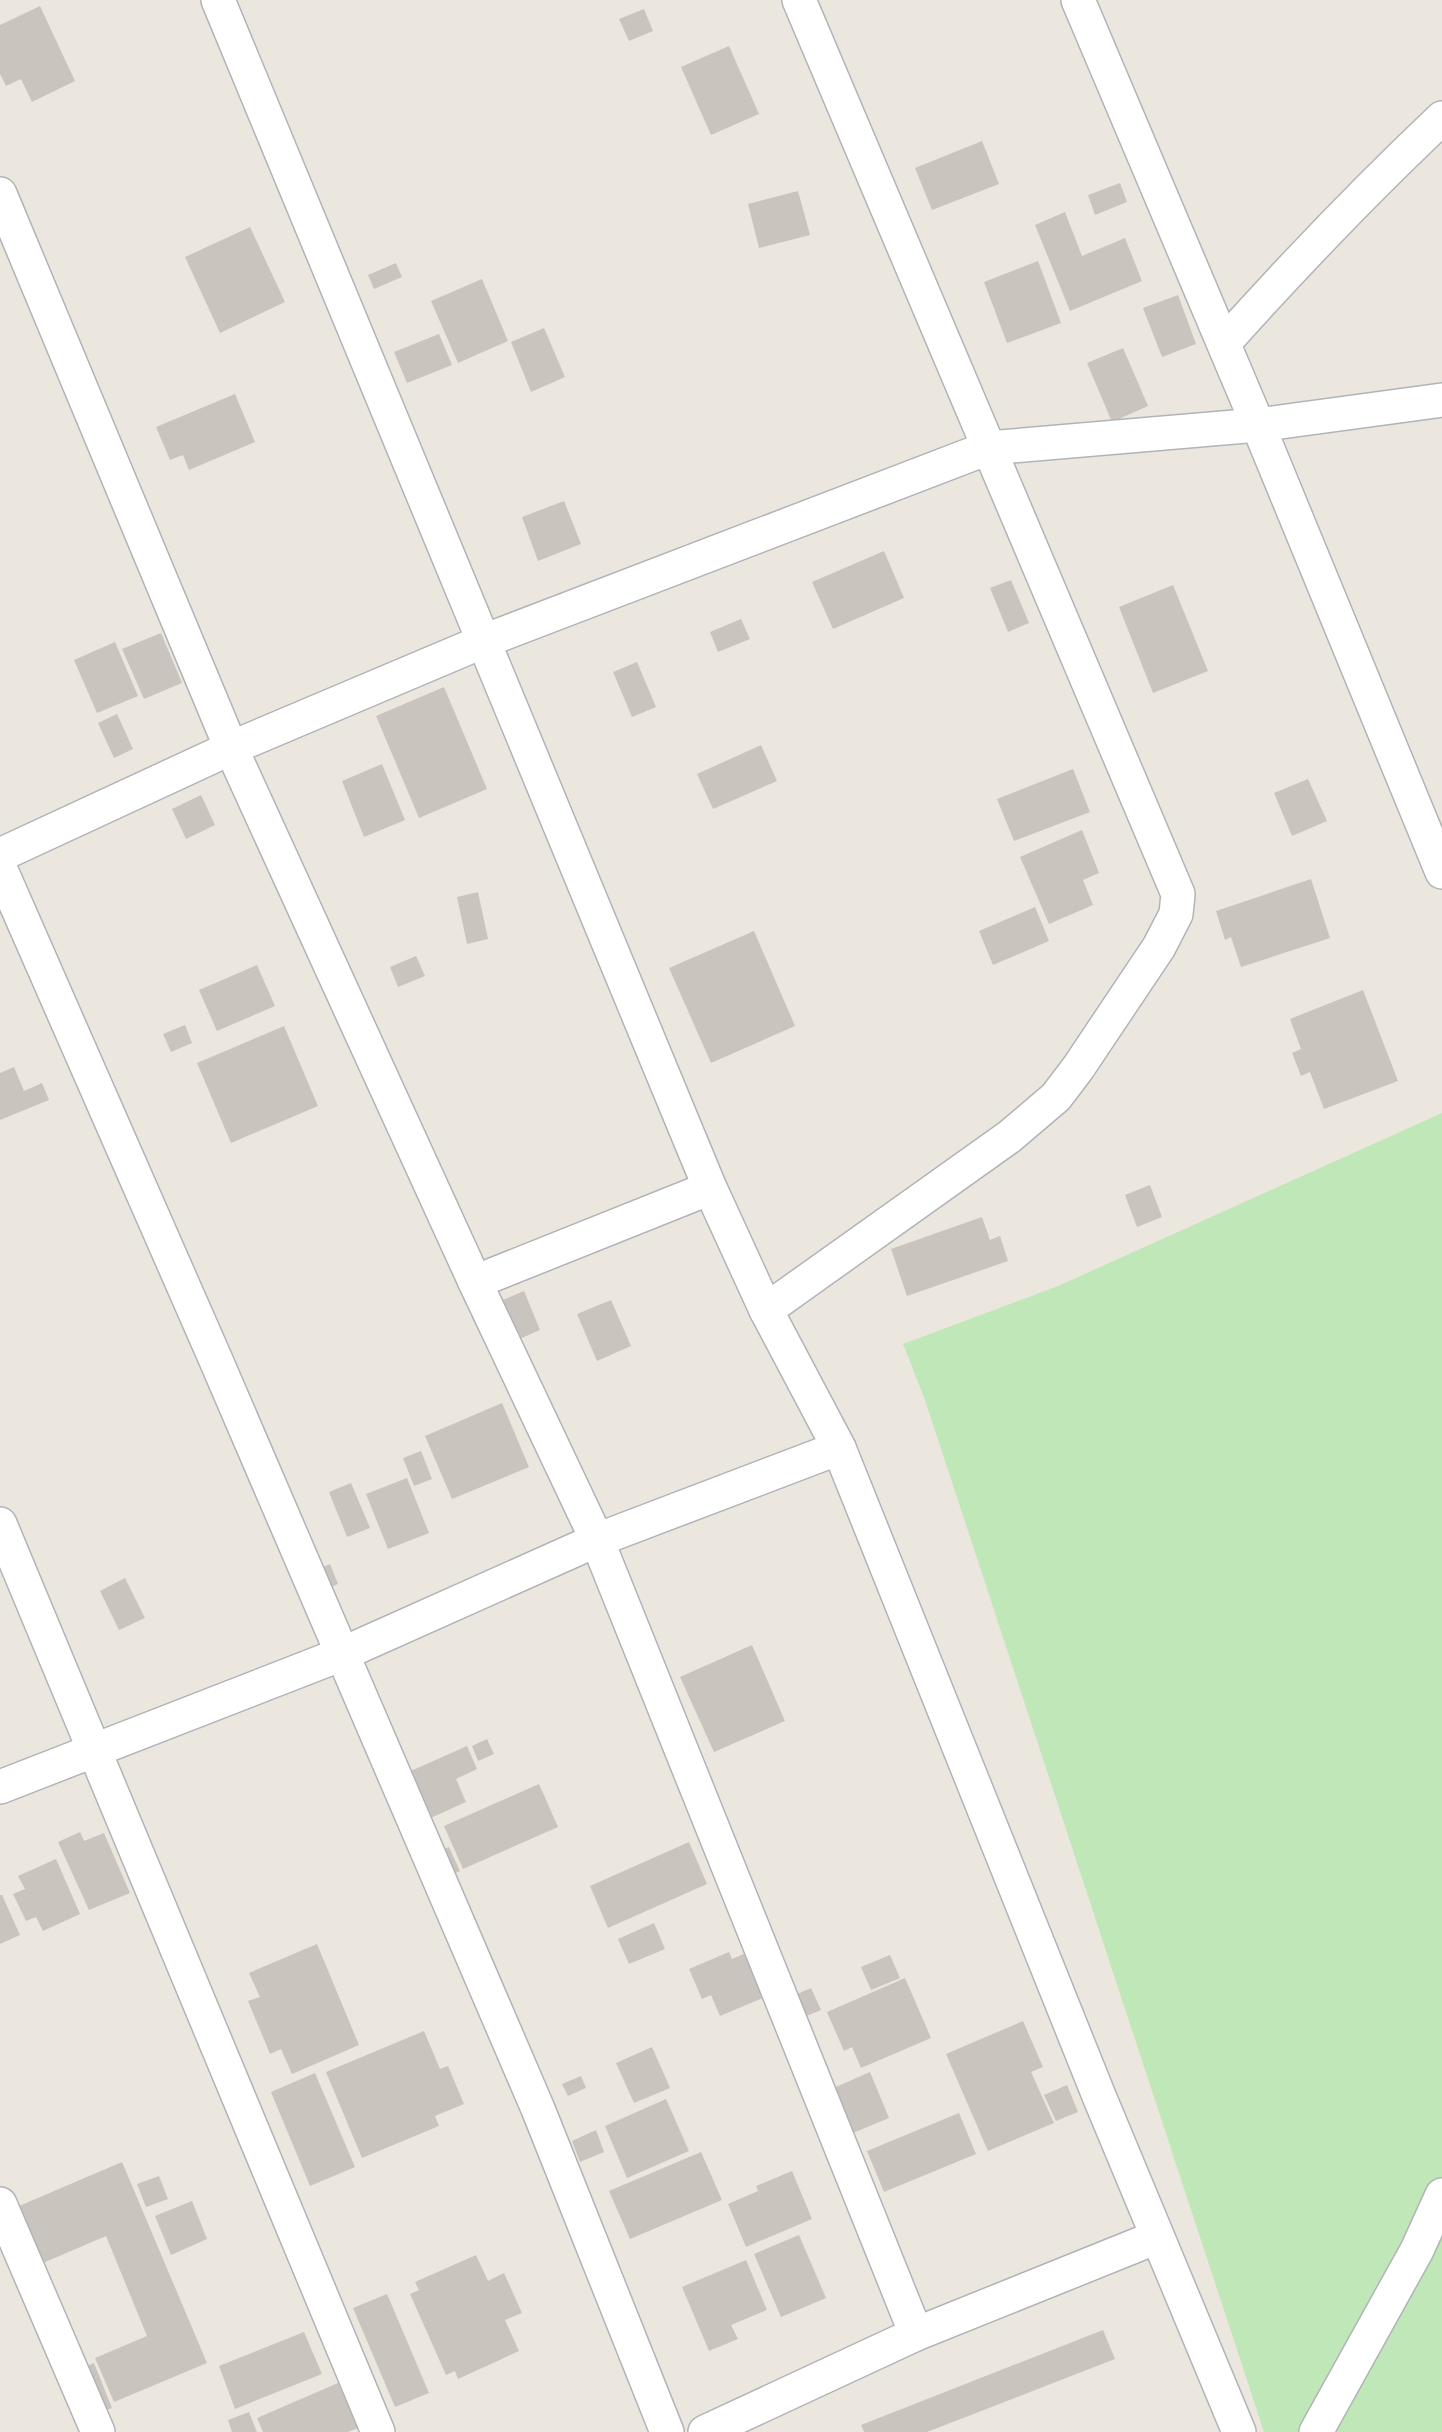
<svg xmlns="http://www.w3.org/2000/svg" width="1442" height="2432" font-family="Raleway,sans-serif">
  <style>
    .green { fill: #c0e7b8 }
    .building { fill: #c9c4bd }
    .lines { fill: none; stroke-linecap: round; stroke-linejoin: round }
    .minor-casing { stroke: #b0b4b8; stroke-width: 36 }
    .minor { stroke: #fff; stroke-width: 33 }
  </style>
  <rect width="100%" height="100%" fill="#ece7de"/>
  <path class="green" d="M1442 1113V2432H1264L925 1400 903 1344 1058 1286Z"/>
  <g class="building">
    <path d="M40 6 75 81 32 102 21 79 6 86 0 74V25Z"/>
    <path d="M644 9 653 31 629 41 619 19Z"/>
    <path d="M729 46 759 114 711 135 681 67Z"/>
    <path d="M982 141 999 184 932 210 915 168Z"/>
    <path d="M1120 183 1127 202 1095 215 1088 195Z"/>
    <path d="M798 191 810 235 759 248 748 204Z"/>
    <path d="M1065 212 1082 256 1125 238 1142 281 1070 311 1035 225Z"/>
    <path d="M250 227 285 302 220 333 185 257Z"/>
    <path d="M1038 261 1061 323 1007 343 984 282Z"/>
    <path d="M396 263 402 277 374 289 368 275Z"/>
    <path d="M482 279 508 341 458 363 431 301Z"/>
    <path d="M1178 295 1196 344 1162 357 1143 308Z"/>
    <path d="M544 328 565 377 531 392 511 342Z"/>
    <path d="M439 334 452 365 407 383 394 352Z"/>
    <path d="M1123 348 1148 406 1112 422 1087 363Z"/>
    <path d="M235 394 255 442 189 470 183 455 170 460 156 427Z"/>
    <path d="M564 501 581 544 538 561 522 517Z"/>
    <path d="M884 551 904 598 833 629 812 582Z"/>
    <path d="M1011 580 1029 623 1008 632 990 588Z"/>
    <path d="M1173 585 1208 671 1153 693 1119 607Z"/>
    <path d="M741 619 750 639 718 652 710 632Z"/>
    <path d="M161 633 182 683 144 699 122 649Z"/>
    <path d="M115 642 138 696 97 713 74 660Z"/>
    <path d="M637 662 656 707 632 717 613 672Z"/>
    <path d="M444 687 487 789 419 818 376 716Z"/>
    <path d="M117 714 133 749 114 758 98 723Z"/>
    <path d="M761 745 777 781 713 809 697 774Z"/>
    <path d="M382 764 405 820 364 837 342 781Z"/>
    <path d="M1073 769 1090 812 1014 841 997 799Z"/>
    <path d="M1308 779 1327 821 1292 836 1274 793Z"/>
    <path d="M201 795 215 825 186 839 172 809Z"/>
    <path d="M1082 830 1099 873 1083 880 1093 905 1049 924 1020 857Z"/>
    <path d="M1311 879 1330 938 1241 967 1231 937 1225 940 1216 911Z"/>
    <path d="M478 892 488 939 467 944 457 897Z"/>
    <path d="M1035 907 1049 941 993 965 979 931Z"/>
    <path d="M754 931 795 1026 711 1063 669 968Z"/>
    <path d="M416 956 425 976 398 987 390 967Z"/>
    <path d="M257 965 275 1006 217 1031 199 990Z"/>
    <path d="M1363 990 1398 1081 1324 1109 1310 1072 1301 1076 1292 1053 1301 1049 1290 1019Z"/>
    <path d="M185 1025 192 1043 171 1052 163 1034Z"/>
    <path d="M284 1026 318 1106 231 1143 197 1063Z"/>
    <path d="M14 1067 24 1091 42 1083 49 1100 0 1120V1073Z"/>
    <path d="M1150 1185 1162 1217 1137 1227 1125 1195Z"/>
    <path d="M982 1217 990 1240 1000 1236 1008 1261 907 1296 891 1249Z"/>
    <path d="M524 1291 540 1330 508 1344 491 1305Z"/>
    <path d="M611 1300 631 1346 597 1361 577 1314Z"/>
    <path d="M502 1403 529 1467 452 1499 425 1436Z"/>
    <path d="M421 1451 432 1479 414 1486 403 1458Z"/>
    <path d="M407 1478 429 1533 388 1549 366 1494Z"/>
    <path d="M351 1483 370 1528 347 1537 329 1492Z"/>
    <path d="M330 1564 338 1584 327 1589 319 1569Z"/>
    <path d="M125 1578 145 1618 119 1630 100 1591Z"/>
    <path d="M752 1645 785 1721 714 1752 680 1677Z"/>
    <path d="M487 1739 494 1754 478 1761 472 1746Z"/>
    <path d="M467 1746 477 1769 456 1779 466 1802 424 1821 404 1774Z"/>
    <path d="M539 1784 558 1827 463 1869 444 1826Z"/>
    <path d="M80 1832 84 1841 104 1833 130 1893 89 1910 58 1842Z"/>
    <path d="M689 1842 707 1884 608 1928 590 1886Z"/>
    <path d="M449 1847 460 1871 448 1877 437 1852Z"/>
    <path d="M56 1859 80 1914 43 1931 36 1917 26 1921 13 1894 25 1889 18 1876Z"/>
    <path d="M0 1895H2L20 1935 0 1944Z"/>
    <path d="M654 1923 665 1949 629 1964 618 1939Z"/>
    <path d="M317 1944 359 2045 292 2074 281 2049 270 2054 248 2001 260 1997 249 1973Z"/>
    <path d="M729 1952 732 1959 746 1953 765 1997 720 2016 711 1995 702 1999 689 1969Z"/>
    <path d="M890 1955 900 1978 871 1990 861 1967Z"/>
    <path d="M905 1978 931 2038 861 2068 852 2047 844 2051 827 2012Z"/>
    <path d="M811 1988 821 2010 799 2019 790 1997Z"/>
    <path d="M1023 2021 1043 2067 1031 2072 1054 2123 988 2151 946 2054Z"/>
    <path d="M424 2031 440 2069 448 2066 464 2104 435 2116 439 2126 362 2158 326 2072Z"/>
    <path d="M652 2047 670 2088 634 2103 616 2063Z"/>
    <path d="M870 2072 889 2118 848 2135 829 2090Z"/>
    <path d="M315 2073 355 2167 310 2186 271 2092Z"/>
    <path d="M581 2076 586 2088 568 2096 562 2084Z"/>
    <path d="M1067 2085 1078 2112 1056 2121 1044 2095Z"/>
    <path d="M666 2099 689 2151 627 2178 605 2126Z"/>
    <path d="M959 2113 976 2154 884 2192 867 2151Z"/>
    <path d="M596 2130 604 2152 580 2162 572 2141Z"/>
    <path d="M701 2152 722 2200 630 2239 609 2191Z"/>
    <path d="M122 2162 207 2363 114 2402 95 2358 147 2336 106 2236 43 2263 19 2206Z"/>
    <path d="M792 2171 812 2219 746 2247 728 2204 758 2191 756 2186Z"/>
    <path d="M159 2176 168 2199 146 2207 137 2184Z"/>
    <path d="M192 2201 207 2239 171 2255 155 2216Z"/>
    <path d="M799 2235 826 2298 781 2317 754 2254Z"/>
    <path d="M476 2255 488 2281 504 2273 522 2313 505 2320 519 2351 458 2379 455 2371 446 2375 410 2294 419 2290 415 2282Z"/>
    <path d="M746 2260 767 2310 731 2325 738 2339 709 2351 682 2287Z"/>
    <path d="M387 2294 429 2393 395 2407 353 2308Z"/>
    <path d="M1103 2330 1115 2359 927 2432H864L861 2425Z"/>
    <path d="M304 2332 322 2374 235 2409 219 2366Z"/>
    <path d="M94 2363 112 2408 101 2412 82 2368Z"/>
    <path d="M338 2383 358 2428 348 2432H263L257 2418Z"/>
    <path d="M249 2412 257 2432H232L228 2420Z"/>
  </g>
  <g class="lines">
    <defs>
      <g id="minor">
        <path d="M218 0 710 1188 766 1310 839 1448 1099 2096 1239 2432"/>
        <path d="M1078 0 1258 425 1442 872"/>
        <path d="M0 194 231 748 475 1282 597 1540 916 2334"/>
        <path d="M1224 343C1294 265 1366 190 1442 118"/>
        <path d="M0 855 231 748 484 641 988 448 1258 425 1442 400"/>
        <path d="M0 868 215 1358 538 2109 667 2432"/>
        <path d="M475 1282 710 1188"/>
        <path d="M766 1310 1009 1137 1056 1097 1078 1068 1159 947 1176 914 1178 894 799 0"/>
        <path d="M0 1524 378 2432"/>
        <path d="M0 1787 342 1654 597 1540 839 1448"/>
        <path d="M0 2204 98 2432"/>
        <path d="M705 2432 916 2334 1157 2237"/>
        <path d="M1316 2432 1417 2250 1442 2195"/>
      </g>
    </defs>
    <use href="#minor" class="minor-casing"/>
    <use href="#minor" class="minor"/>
  </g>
</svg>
